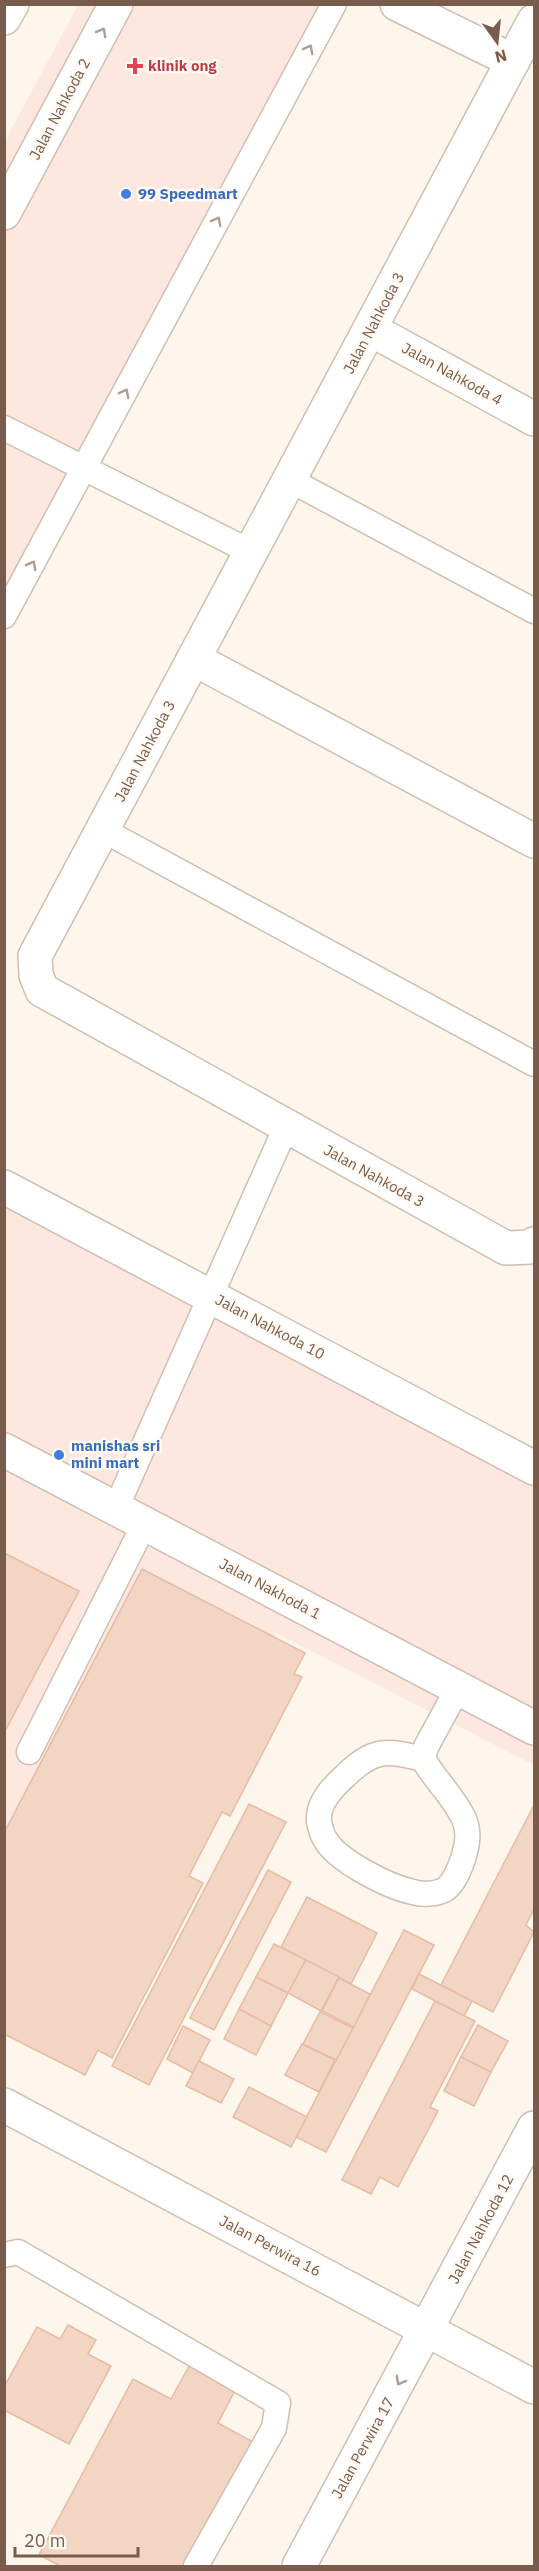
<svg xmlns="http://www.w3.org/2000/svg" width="539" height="2571" font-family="'IBM Plex Sans',sans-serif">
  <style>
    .commercial { fill: #fde8e0 }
    .building { fill: #f3d5c3; stroke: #e6bba3; stroke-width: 1.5 }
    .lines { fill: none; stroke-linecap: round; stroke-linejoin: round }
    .lane-casing { stroke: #d1beb0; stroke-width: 27 }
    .street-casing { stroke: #d1beb0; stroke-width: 36 }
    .secondary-casing { stroke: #d6c0b0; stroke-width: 36 }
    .lane { stroke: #fff; stroke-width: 24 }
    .street { stroke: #fff; stroke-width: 33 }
    .secondary { stroke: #fff; stroke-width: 33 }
    .oneway { stroke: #af9d94 }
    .health-dot { fill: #e0444e; stroke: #fffaf3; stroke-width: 2 }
    .shop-dot { fill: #3f7fe0; stroke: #fffaf3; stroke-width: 2 }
    .labels { text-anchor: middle; stroke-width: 5; stroke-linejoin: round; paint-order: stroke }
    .health-label { font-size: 15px; font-weight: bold; fill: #be3a42; stroke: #fffaf3; text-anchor: start }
    .street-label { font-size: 15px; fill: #7a5c4d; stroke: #fffaf3 }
    .shop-label { font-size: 15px; font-weight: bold; fill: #366cbe; stroke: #fffaf3; text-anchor: start }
  </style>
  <rect width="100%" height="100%" fill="#fdf6ec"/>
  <g class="commercial">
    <path d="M78 5H329L5 597V141Z"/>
    <path d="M4 1198 534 1447V1765L276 1633 43 2054 4 2034Z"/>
  </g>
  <g class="building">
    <path d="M4 1553 79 1591 4 1733Z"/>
    <path d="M142 1569 305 1653 294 1674 302 1677 230 1816 222 1812 189 1876 203 1883 112 2058 98 2050 85 2075 4 2034V1833Z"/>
    <path d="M249 1804 286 1822 149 2085 112 2066Z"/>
    <path d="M534 1805V1909L526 1925 534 1932 493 2012 441 1985Z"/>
    <path d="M268 1870 291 1882 214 2030 190 2018Z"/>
    <path d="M307 1897 377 1933 351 1984 281 1947Z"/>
    <path d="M404 1930 434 1945 326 2152 296 2137Z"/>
    <path d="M274 1944 306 1960 288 1993 256 1977Z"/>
    <path d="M306 1960 339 1977 321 2011 288 1993Z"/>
    <path d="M419 1974 472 2001 464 2016 412 1989Z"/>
    <path d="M256 1977 288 1993 271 2026 239 2009Z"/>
    <path d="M339 1978 370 1994 354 2027 322 2011Z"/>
    <path d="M435 2001 475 2021 430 2107 438 2111 398 2187 380 2177 371 2194 342 2180Z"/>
    <path d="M239 2009 271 2026 256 2055 224 2039Z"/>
    <path d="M320 2012 353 2028 336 2060 303 2044Z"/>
    <path d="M478 2025 508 2041 491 2072 461 2057Z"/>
    <path d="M183 2026 210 2040 193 2073 167 2059Z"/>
    <path d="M302 2044 335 2060 319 2092 285 2075Z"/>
    <path d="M461 2057 491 2072 474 2106 444 2091Z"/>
    <path d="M199 2061 234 2079 221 2103 186 2086Z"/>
    <path d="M249 2087 307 2117 291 2147 233 2117Z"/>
    <path d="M68 2325 96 2340 88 2354 111 2366 69 2444 4 2410V2387L37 2327 60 2339Z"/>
    <path d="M193 2359 239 2383 218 2423 255 2443 189 2566H60L39 2555 133 2379 171 2399Z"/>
  </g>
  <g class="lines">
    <defs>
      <g id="lane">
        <path d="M4 428 251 552"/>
        <path d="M290 480 534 611"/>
        <path d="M4 616 334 4"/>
        <path d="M103 830 534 1064"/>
        <path d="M116 1508 286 1127"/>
        <path d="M29 1752 145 1523"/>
        <path d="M423 1759C386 1750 374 1748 345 1776 333 1787 317 1803 319 1822 320 1826 322 1835 325 1839 337 1861 389 1887 413 1892 423 1895 436 1894 444 1890 453 1885 460 1868 463 1859 467 1846 470 1833 464 1819 454 1797 435 1780 423 1759L426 1747 458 1688"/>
        <path d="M4 2255 18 2252 278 2403 274 2428 196 2566"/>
      </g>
      <g id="street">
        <path d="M397 4 513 61"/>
        <path d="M534 21 35 956 36 975 42 990 506 1248 530 1247 534 1244"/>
        <path d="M4 213 116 4"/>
        <path d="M370 329 534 419"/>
        <path d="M194 659 534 841"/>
        <path d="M4 1187 534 1468"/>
        <path d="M4 1450 534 1728"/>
        <path d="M299 2566 534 2128"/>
      </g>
      <g id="secondary">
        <path d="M4 18 12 4"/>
        <path d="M4 2105 534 2387"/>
      </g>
    </defs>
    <use href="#lane" class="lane-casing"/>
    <use href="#street" class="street-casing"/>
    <use href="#secondary" class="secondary-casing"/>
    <use href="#lane" class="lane"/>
    <use href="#street" class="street"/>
    <use href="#secondary" class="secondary"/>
  </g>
  <defs><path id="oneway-chevron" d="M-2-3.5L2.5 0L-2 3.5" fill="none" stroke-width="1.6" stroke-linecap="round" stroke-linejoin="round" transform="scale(1.5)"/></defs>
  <g class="oneway">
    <use href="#oneway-chevron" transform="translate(102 32) rotate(-62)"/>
    <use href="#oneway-chevron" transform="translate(309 49) rotate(-62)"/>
    <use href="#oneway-chevron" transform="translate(217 221) rotate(-62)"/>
    <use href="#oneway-chevron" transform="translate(125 393) rotate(-62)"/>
    <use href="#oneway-chevron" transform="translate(32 565) rotate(-62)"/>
    <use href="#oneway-chevron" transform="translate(400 2381) rotate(119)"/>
  </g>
  <path class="health-dot" d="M132 57h6v6h6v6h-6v6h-6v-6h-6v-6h6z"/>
  <g class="shop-dot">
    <circle cx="126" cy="194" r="6"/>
    <circle cx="59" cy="1455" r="6"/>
  </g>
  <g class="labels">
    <g class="health-label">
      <text x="148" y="71">klinik ong</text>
    </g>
    <g class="street-label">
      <text transform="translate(60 109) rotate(-62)" y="5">Jalan Nahkoda 2</text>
      <text transform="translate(374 323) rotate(-62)" y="5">Jalan Nahkoda 3</text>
      <text transform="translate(452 374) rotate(29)" y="5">Jalan Nahkoda 4</text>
      <text transform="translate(145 751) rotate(-62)" y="5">Jalan Nahkoda 3</text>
      <text transform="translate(374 1176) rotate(29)" y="5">Jalan Nahkoda 3</text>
      <text transform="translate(270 1327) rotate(28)" y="5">Jalan Nahkoda 10</text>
      <text transform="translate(270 1589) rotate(28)" y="5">Jalan Nakhoda 1</text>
      <text transform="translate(481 2229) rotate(-62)" y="5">Jalan Nahkoda 12</text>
      <text transform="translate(270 2246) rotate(28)" y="5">Jalan Perwira 16</text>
      <text transform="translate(363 2448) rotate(-61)" y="5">Jalan Perwira 17</text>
    </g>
    <g class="shop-label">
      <text x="138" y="199">99 Speedmart</text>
      <text x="71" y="1451">manishas sri<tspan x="71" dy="17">mini mart</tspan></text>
    </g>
  </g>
  <rect width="539" height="2571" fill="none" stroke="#7a5c4d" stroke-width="12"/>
  <g transform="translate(497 42) rotate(165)" stroke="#fffaf3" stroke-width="4.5" paint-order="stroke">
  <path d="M0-4.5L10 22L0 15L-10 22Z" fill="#7a5c4d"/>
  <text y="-9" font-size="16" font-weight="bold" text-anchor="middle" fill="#7a5c4d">N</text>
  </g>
  <path d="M15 2547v9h123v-9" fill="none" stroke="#7a5c4d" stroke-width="3"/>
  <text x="24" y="2547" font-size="18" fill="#7a5c4d" stroke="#fffaf3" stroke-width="4.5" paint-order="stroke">20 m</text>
</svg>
